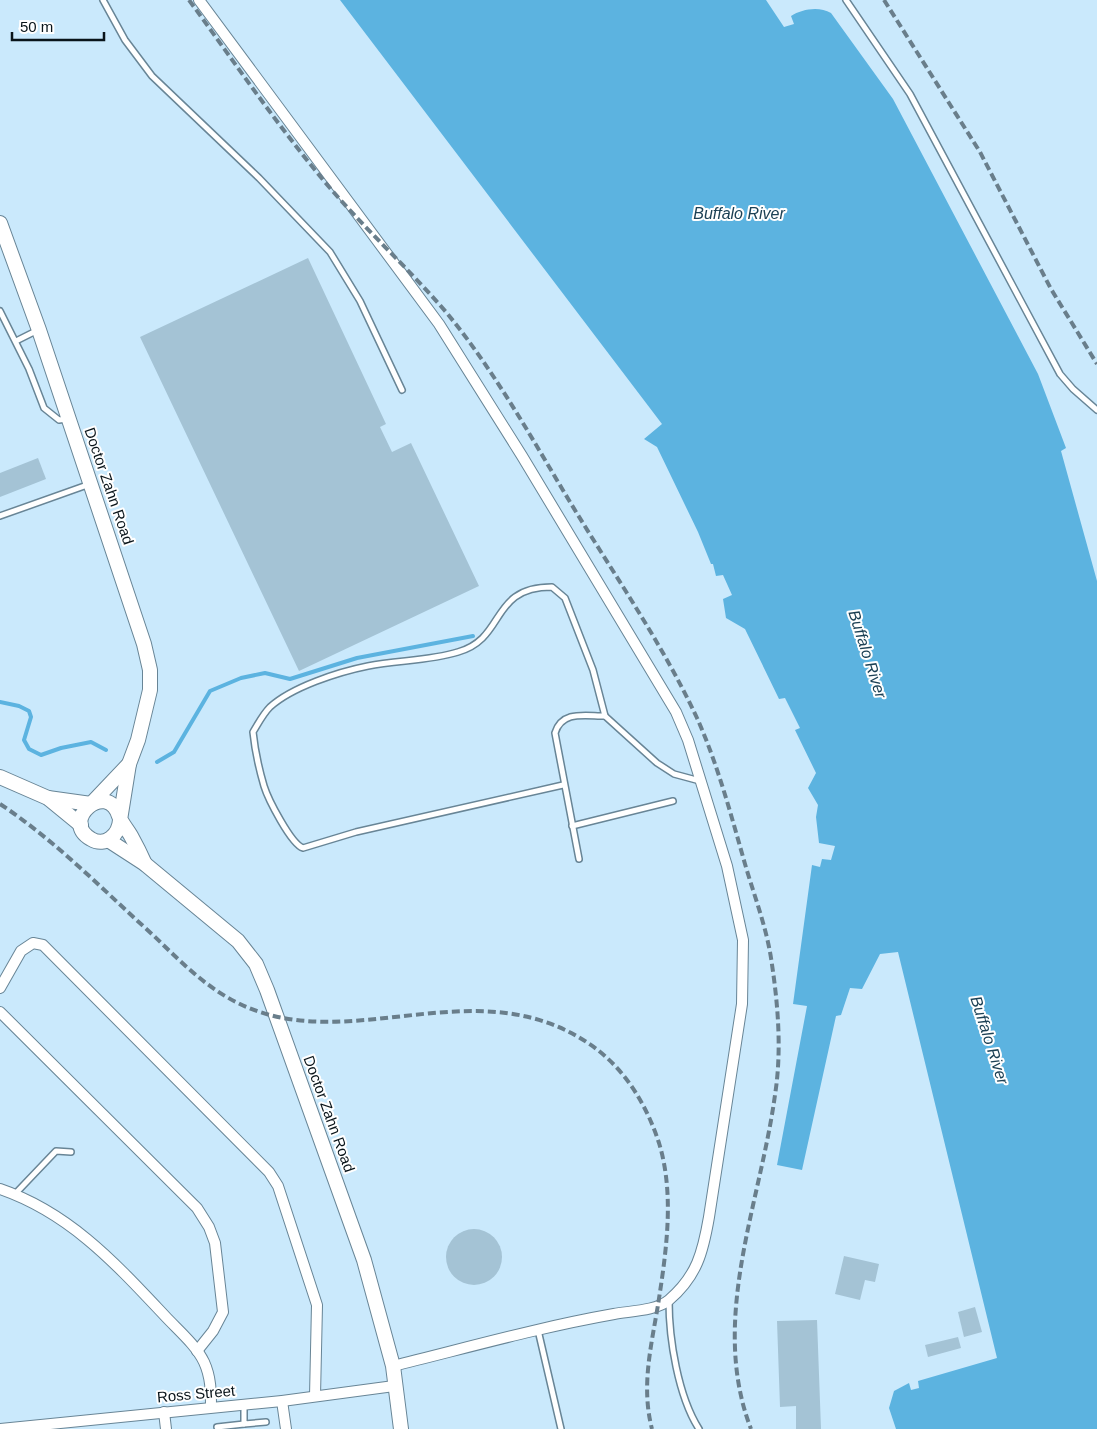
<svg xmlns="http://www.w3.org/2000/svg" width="1097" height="1429" font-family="Arial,sans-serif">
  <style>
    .water { fill: #5cb3e0 }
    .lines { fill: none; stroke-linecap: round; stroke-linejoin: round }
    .stream { stroke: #5cb3e0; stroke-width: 4 }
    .building { fill: #a4c3d5 }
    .lane-casing { stroke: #688596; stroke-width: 8 }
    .street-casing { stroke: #688596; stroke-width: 12 }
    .secondary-casing { stroke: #688596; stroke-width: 16 }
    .lane { stroke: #fff; stroke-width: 5 }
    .street { stroke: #fff; stroke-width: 10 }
    .secondary { stroke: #fff; stroke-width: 14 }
    .rail { stroke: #697e8b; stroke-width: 4; stroke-dasharray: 8 4; stroke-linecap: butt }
    .labels { text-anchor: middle; stroke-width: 4; stroke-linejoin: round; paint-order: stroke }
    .street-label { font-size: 15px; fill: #09141a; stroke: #fff }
    .water-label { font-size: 16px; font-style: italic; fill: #1c4155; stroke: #fff }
  </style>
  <rect width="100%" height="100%" fill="#cae9fc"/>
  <path class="water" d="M340 0H766L784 27 794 24 791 16C802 9 819 6 831 13L893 99 1038 374 1066 448 1061 451 1097 581V1429H896L889 1408 894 1391 909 1383 911 1390 919 1388 918 1381 997 1358 898 952 880 954 862 989 850 988 841 1015 836 1016 802 1170 777 1165 807 1006 793 1004 812 865 820 867 822 859 831 860 835 846 819 843 816 817 818 805 808 788 816 773 795 730 800 728 785 698 779 699 745 629 726 618 723 599 732 595 723 575 716 576 713 564H711L698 532 657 447 644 439 662 424Z"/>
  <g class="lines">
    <g class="stream">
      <path d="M0 702 19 706 29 711 31 717 24 740 29 749 41 755 61 748 91 742 106 750"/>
      <path d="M157 762 174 752 210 691 241 678 265 673 290 679 357 658 473 636"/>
    </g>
  </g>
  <g class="building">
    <path d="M308 258 386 424 380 427 392 452 411 443 479 586 299 671 140 337Z"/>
    <path d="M38 458 46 479 0 497V473Z"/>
    <circle cx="474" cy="1257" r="28"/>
    <path d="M844 1256 879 1264 875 1282 865 1280 860 1300 835 1294Z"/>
    <path d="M975 1307 982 1332 964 1337 958 1312Z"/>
    <path d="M817 1320 821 1429H796V1406L780 1407 777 1321Z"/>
    <path d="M958 1337 961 1348 928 1357 925 1345Z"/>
  </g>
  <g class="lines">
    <defs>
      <g id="lane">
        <path d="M103 0 125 40 152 76 259 178 330 252 360 301 402 390"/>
        <path d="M846 0 910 94 1060 374 1073 389 1097 410"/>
        <path d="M0 311 29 369 44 408 59 420 67 419"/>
        <path d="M16 341 38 330"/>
        <path d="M0 516 90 484"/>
        <path d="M563 785 356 832 303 848C291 844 268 799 264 786 259 769 255 751 253 732 258 724 263 714 270 707 292 687 338 672 368 666 397 660 429 661 458 652 507 638 489 587 552 587L565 598 593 670 605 716 657 763 674 774 700 781"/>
        <path d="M572 826 673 801"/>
        <path d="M579 859 555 733C562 710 585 716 605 716"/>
        <path d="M15 1194 56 1151 71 1152"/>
        <path d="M669 1301C669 1339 678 1396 699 1429"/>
        <path d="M538 1330 561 1429"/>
        <path d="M244 1405V1424L266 1422"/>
        <path d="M217 1427 244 1424"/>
      </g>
      <g id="street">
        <path d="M199 0 439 324 522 456 676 712 688 740 727 866 743 940 742 1004 709 1217C703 1252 697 1276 669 1300 656 1311 630 1311 614 1314 540 1327 466 1348 393 1366"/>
        <path d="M0 988 21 951 33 943 43 945 269 1172 278 1186 317 1305 315 1396"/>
        <path d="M0 1012 197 1208 209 1227 215 1243 223 1312 213 1331 197 1351"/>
        <path d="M0 1189C70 1213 116 1264 165 1316 178 1330 196 1345 204 1362 211 1377 211 1392 211 1407"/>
        <path d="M282 1401 286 1429"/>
        <path d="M164 1412 166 1429"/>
        <path d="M0 1429 282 1401 394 1386"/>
      </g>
      <g id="secondary">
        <path d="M0 223 39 330 144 644 150 670V690L138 740 129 764 120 820C119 834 106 848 91 839 59 821 107 779 119 816 122 824 127 829 131 836 136 845 141 855 145 864"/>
        <path d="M0 777 48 798 81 825"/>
        <path d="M48 798 91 804 129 764"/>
        <path d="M108 840 145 864 238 941 256 964 267 990 364 1260 393 1366 401 1429"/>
      </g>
    </defs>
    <use href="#lane" class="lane-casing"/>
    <use href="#street" class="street-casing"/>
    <use href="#secondary" class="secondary-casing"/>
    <use href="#lane" class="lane"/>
    <use href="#street" class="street"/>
    <use href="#secondary" class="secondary"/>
    <g class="rail">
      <path d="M189 0C235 63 279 128 330 188 367 231 409 269 446 312 494 370 531 437 570 502 613 573 662 643 697 718 718 765 731 815 745 864 754 895 766 926 771 958 778 1003 782 1050 775 1095 760 1205 709 1320 751 1429"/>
      <path d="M884 0 980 152 1051 289 1097 364"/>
      <path d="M0 804C56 841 103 890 153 935 179 960 205 987 238 1003 349 1058 474 967 588 1043 623 1066 646 1103 659 1143 675 1195 666 1253 658 1305 651 1347 641 1387 652 1429"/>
    </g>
  </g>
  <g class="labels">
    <g class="street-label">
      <text transform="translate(109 486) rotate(71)" y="5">Doctor Zahn Road</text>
      <text transform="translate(329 1114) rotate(70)" y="5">Doctor Zahn Road</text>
      <text transform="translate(196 1394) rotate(-5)" y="5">Ross Street</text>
    </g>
    <g class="water-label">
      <text x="739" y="219">Buffalo River</text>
      <text transform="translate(868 654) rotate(72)" y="6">Buffalo River</text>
      <text transform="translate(990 1040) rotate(72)" y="6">Buffalo River</text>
    </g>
  </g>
  <path d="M12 32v8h92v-8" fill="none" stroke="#09141a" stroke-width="2.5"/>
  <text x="20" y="32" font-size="15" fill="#09141a" stroke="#ffffff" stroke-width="4" paint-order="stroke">50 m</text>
</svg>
